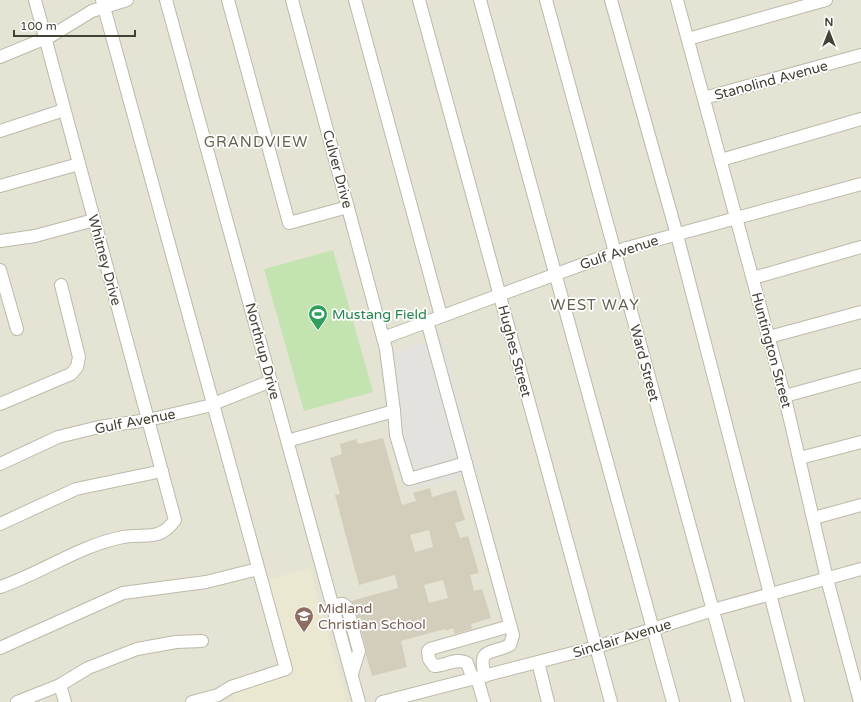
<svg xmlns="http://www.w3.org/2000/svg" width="861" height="702" font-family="'Varela Round',sans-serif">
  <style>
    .residential { fill: #e5e3d4 }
    .education { fill: #eae8d1 }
    .green { fill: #c3e4b1 }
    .parking { fill: #e3e2de }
    .building { fill: #d3cebc; fill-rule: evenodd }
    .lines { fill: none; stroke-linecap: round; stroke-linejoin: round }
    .minor-casing { stroke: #bcbaa9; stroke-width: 14 }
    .minor { stroke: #fff; stroke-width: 12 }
    .labels { text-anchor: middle; stroke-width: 3.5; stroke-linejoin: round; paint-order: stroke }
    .street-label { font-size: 14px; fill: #444136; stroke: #fff }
    .leisure-label { font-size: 14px; fill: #27864d; stroke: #fff; text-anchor: start }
    .education-label { font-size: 14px; fill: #785e54; stroke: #fff; text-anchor: start }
    .neighbourhood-label { font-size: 15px; letter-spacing: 1px; fill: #66614e; stroke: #fff }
  </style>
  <rect width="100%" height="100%" fill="#f2f1e6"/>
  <rect class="residential" x="0" y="0" width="861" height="702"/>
  <path class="education" d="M310 568 347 702H234L231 691 291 674 266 580Z"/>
  <path class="green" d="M333 250 373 392 304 411 264 269Z"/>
  <path class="parking" d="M443 338 479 472 407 491 398 462 392 351Z"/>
  <path class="building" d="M383 438 402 505 416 501 413 493 430 488 432 497 456 490 465 520 455 523 460 538 468 536 479 573 470 575 474 591 482 589 491 618 471 624 472 629 455 634 453 628 445 631V629L401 641 407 667 372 676 366 655V649L354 605 351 601 398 588 395 575 359 585 335 495 340 494 330 458 342 454 340 444 356 439 358 444ZM429 530 433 547 415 552 410 535ZM443 580 448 598 429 603 424 585Z"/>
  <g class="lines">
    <defs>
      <g id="minor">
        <path d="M102 0 286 669 231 687 218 695 192 702"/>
        <path d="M166 0 359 702"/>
        <path d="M228 0 289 223 348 207"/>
        <path d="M355 0 441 316"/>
        <path d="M419 0 611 702"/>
        <path d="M480 0 673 702"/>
        <path d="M546 0 738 702"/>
        <path d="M611 0 677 235 798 702"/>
        <path d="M677 0 785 398 827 579 860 702"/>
        <path d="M688 39 826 0"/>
        <path d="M0 57 51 36 92 11 127 0"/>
        <path d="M704 98 861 55"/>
        <path d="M0 131 64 110"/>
        <path d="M721 160 861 119"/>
        <path d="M0 186 79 164"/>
        <path d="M0 241 35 236 94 220"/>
        <path d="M0 270 17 329"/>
        <path d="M753 278 861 247"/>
        <path d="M427 321 513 635 510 645C490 655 477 647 485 676"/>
        <path d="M769 337 861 312"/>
        <path d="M383 338 627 248 861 184"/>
        <path d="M785 396 861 375"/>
        <path d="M0 404 71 374 77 367 79 357 61 285"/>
        <path d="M394 411 396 435 409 479 466 463"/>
        <path d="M287 441 394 411 386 349 292 0"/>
        <path d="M800 458 861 442"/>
        <path d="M0 464 58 437 99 427 148 420 208 406 271 381"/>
        <path d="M814 518 861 505"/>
        <path d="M0 524 76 489 162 471"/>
        <path d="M0 587C42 573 78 546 123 537 146 533 159 542 175 520L35 0"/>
        <path d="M332 605 343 604 347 607 359 651 352 674"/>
        <path d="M0 648 123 593 206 582 258 569"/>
        <path d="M538 662 548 702"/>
        <path d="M477 678 484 702"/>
        <path d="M473 679 467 663C457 657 445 666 434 666L429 659 428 651 430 649 510 626"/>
        <path d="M60 685 65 702"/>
        <path d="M17 702 60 685 88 668 137 649 176 642 202 641"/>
        <path d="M382 702 596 647 713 610 861 569"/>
      </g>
    </defs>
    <use href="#minor" class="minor-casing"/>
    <use href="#minor" class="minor"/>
  </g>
  <defs>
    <symbol id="stadium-pin" viewBox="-11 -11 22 30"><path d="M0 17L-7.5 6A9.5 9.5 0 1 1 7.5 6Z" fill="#2e9e5b" stroke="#fff"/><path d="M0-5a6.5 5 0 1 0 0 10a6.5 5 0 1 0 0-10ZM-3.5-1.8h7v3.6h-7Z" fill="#fff"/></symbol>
    <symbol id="school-pin" viewBox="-11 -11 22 30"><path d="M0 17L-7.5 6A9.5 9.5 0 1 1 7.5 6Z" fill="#8d6e63" stroke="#fff"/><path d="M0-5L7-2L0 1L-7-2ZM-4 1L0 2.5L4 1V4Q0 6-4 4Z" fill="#fff"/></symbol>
  </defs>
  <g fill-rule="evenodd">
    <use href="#stadium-pin" x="307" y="303" width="22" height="30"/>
    <use href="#school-pin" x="293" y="605" width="22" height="30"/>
  </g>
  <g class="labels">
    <g class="street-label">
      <text transform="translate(771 80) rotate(-15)" y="5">Stanolind Avenue</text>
      <text transform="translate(338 169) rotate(75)" y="5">Culver Drive</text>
      <text transform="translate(619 252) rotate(-18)" y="5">Gulf Avenue</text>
      <text transform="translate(105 260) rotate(75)" y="5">Whitney Drive</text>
      <text transform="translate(772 350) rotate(75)" y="5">Huntington Street</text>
      <text transform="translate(263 351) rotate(75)" y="5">Northrup Drive</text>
      <text transform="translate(515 351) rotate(75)" y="5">Hughes Street</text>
      <text transform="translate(645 363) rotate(75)" y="5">Ward Street</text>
      <text transform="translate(135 421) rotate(-11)" y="5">Gulf Avenue</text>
      <text transform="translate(622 638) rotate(-17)" y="5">Sinclair Avenue</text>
    </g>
    <g class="leisure-label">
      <text x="332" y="319">Mustang Field</text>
    </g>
    <g class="education-label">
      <text x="318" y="613">Midland<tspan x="318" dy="16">Christian School</tspan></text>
    </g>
    <g class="neighbourhood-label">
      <text x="256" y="147">GRANDVIEW</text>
      <text x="595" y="310">WEST WAY</text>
    </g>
  </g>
  <g transform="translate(829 32)" stroke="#ffffff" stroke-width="3" paint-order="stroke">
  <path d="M0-3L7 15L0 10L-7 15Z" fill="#444136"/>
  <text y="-6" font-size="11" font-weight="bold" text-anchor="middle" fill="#444136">N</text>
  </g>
  <path d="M14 30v6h121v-6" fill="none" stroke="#444136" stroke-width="2"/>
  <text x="20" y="30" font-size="12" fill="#444136" stroke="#ffffff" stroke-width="3" paint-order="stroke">100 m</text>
</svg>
